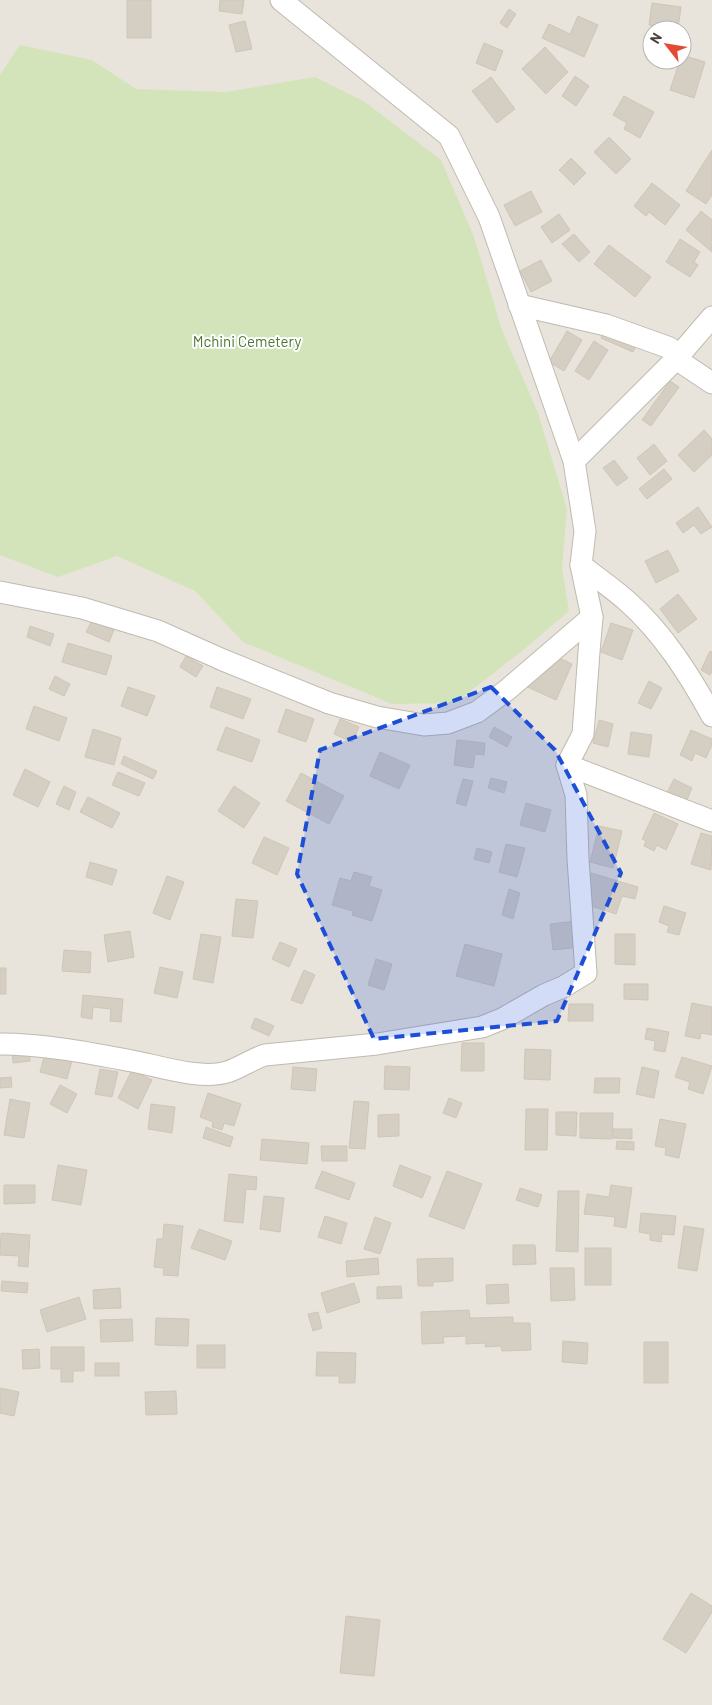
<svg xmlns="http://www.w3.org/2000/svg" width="712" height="1705" font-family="Barlow,sans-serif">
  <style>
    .residential { fill: #e8e4db; fill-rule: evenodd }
    .green { fill: #d3e4ba }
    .building { fill: #d5cec3; stroke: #d0c5b7 }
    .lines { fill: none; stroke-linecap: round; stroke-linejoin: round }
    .minor-casing { stroke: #c0bab0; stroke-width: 23 }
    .minor { stroke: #fff; stroke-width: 21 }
    .marked { fill: #1d4ed8; fill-opacity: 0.2; stroke: #1d4ed8; stroke-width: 4; stroke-dasharray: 10 6; stroke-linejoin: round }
    .labels { text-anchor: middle; stroke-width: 4; stroke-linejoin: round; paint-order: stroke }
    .park-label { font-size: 15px; fill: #4e7633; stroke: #fff }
  </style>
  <rect width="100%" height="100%" fill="#f5f2ed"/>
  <path class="residential" d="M0 0H712V1705H0ZM652 30H682V60H652Z"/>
  <path class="green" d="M20 45 92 60 136 89 226 92 315 77 365 102 441 160 474 237 502 330 538 413 567 509 562 568 569 611 527 647 455 703 392 704 243 642 195 591 117 556 58 577 0 555V75Z"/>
  <g class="building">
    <rect x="127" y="0" width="24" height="38"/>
    <path d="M220 0H244L242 14 219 11Z"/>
    <path d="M652 3 681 7 678 29 649 25Z"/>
    <path d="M509 9 516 14 507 28 500 23Z"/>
    <path d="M578 16 598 25 584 57 542 38 549 24 570 34Z"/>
    <path d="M245 21 252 49 236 52 229 25Z"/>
    <path d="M484 43 503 51 495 71 476 63Z"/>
    <path d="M545 47 568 72 546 94 522 69Z"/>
    <path d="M682 55 705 62 694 98 670 90 680 60H682Z"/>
    <path d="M575 76 589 86 576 106 562 96Z"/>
    <path d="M491 77 515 109 497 123 472 91Z"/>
    <path d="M624 96 654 112 640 138 624 129 627 123 613 115Z"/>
    <path d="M609 137 631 159 616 174 594 152Z"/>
    <path d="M712 150V195L706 204 686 191Z"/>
    <path d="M571 158 586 173 574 185 559 170Z"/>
    <path d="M652 183 680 205 665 225 649 212 646 216 634 206Z"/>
    <path d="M531 191 542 212 515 226 504 205Z"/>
    <path d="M701 211 712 220V252L686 230Z"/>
    <path d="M559 214 570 230 552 243 541 227Z"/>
    <path d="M574 234 590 252 579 262 562 244Z"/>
    <path d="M680 239 700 252 694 262 698 265 690 277 666 262Z"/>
    <path d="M609 245 651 277 635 297 594 264Z"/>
    <path d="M541 260 552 281 531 292 520 271Z"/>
    <path d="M606 327 638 342 633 352 601 338Z"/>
    <path d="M567 331 582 340 564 371 549 362Z"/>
    <path d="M594 341 608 350 589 380 575 371Z"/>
    <path d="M670 381 679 387 651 426 642 420Z"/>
    <path d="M704 430 712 439V455L694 472 678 455Z"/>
    <path d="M654 444 667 461 650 475 637 458Z"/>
    <path d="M614 460 628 478 617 486 603 468Z"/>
    <path d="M664 469 672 479 647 499 639 489Z"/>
    <path d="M698 507 712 527 701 534 694 525 683 533 676 523Z"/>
    <path d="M668 550 679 571 656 583 645 561Z"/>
    <path d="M678 594 697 619 678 633 660 609Z"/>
    <path d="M92 620 114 630 109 642 86 632Z"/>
    <path d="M611 623 633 630 622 660 601 652Z"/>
    <path d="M30 626 54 634 50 646 27 637Z"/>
    <path d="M68 643 112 656 106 675 62 662Z"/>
    <path d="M710 651 712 652V672L710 675 701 670Z"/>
    <path d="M547 652 572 664 556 700 521 684 524 676 534 681Z"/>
    <path d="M186 656 203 666 196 677 180 667Z"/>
    <path d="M55 676 70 684 64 696 49 689Z"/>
    <path d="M649 681 662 688 651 709 638 703Z"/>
    <path d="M128 687 155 696 147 716 121 706Z"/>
    <path d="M217 687 251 699 243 719 210 707Z"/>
    <path d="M34 706 67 718 59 741 26 729Z"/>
    <path d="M286 709 314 719 306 742 278 732Z"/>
    <path d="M340 719 359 727 352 742 334 734Z"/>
    <path d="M599 720 613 724 608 747 593 743Z"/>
    <path d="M226 727 260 740 252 762 217 750Z"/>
    <path d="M494 727 512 737 507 747 489 737Z"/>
    <path d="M93 729 121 738 114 765 85 757Z"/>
    <path d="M691 730 712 739V745L706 758 695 753 692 761 680 755Z"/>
    <path d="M631 732 652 735 649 757 628 754Z"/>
    <path d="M457 740 485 743 484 755 475 754 473 768 454 765Z"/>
    <path d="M380 752 410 765 399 789 370 776Z"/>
    <path d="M124 756 157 771 153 779 121 764Z"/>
    <path d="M25 769 50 782 38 807 13 795Z"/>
    <path d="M118 772 145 783 139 796 112 785Z"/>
    <path d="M301 773 344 796 329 824 286 801Z"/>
    <path d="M491 778 507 782 504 793 488 788Z"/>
    <path d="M463 779 473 781 466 806 456 803Z"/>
    <path d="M674 779 692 788 685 804 666 795Z"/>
    <path d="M64 786 76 792 69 810 56 804Z"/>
    <path d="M234 786 260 803 244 828 218 811Z"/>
    <path d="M88 797 120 813 112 828 80 812Z"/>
    <path d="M526 803 551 810 545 832 520 825Z"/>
    <path d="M654 813 678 824 666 850 657 845 654 851 644 846 646 841 642 839Z"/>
    <path d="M599 826 622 831 613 868 590 862Z"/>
    <path d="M701 833 712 836 711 870 691 864Z"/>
    <path d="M264 837 289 848 277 875 252 863Z"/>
    <path d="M506 844 525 848 517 877 499 872Z"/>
    <path d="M477 848 492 852 489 863 474 859Z"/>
    <path d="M90 862 117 870 112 885 86 877Z"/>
    <path d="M354 872 372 877 369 886 382 890 372 921 352 915 353 911 332 905 340 878 351 881Z"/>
    <path d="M591 873 638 887 635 899 622 896 616 914 588 905 584 896Z"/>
    <path d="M167 876 184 882 170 920 153 913Z"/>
    <path d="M509 889 520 893 513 919 502 915Z"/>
    <path d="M236 899 258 901 253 938 232 936Z"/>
    <path d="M664 906 686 913 679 935 667 932 669 926 659 922Z"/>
    <path d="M576 921 580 947 553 950 550 924Z"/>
    <path d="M130 931 134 957 108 962 104 935Z"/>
    <path d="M201 934 221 937 213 983 193 979Z"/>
    <path d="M615 934H635V965L615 964Z"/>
    <path d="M280 942 297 949 289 967 272 959Z"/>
    <path d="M465 944 502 954 494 986 456 976Z"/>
    <path d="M64 950 91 952 90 973 62 971Z"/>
    <path d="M376 959 392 964 384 990 368 985Z"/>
    <path d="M160 967 183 972 177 998 154 993Z"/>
    <rect x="0" y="968" width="6" height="26"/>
    <path d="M304 970 315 975 302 1004 291 1000Z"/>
    <path d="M624 984H648V1000L624 999Z"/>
    <path d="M83 995 123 999 121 1022 110 1021 111 1009 93 1007 92 1019 81 1017Z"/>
    <path d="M692 1003 712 1007V1035L701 1033 700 1039 685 1036Z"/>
    <path d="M569 1004H593V1021H568Z"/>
    <path d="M255 1018 274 1026 269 1036 251 1028Z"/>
    <path d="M647 1028 669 1032 665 1052 654 1050 655 1041 645 1039Z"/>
    <path d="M462 1043H484V1071H461Z"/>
    <path d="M29 1048 30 1061 13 1063 12 1049Z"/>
    <path d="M525 1049 551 1050 550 1080 524 1079Z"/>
    <path d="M46 1050 73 1057 67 1079 40 1072Z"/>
    <path d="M682 1057 712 1066 703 1094 688 1089 690 1082 675 1077Z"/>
    <path d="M385 1066 410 1067 409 1090 384 1089Z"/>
    <path d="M293 1067 317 1069 315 1091 291 1089Z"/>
    <path d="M642 1067 659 1071 654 1098 636 1094Z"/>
    <path d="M100 1069 118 1072 112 1097 95 1094Z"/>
    <path d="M132 1070 152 1080 138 1109 118 1098Z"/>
    <path d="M11 1077 12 1087 0 1088V1078Z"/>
    <path d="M595 1078H620L619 1093H594Z"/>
    <path d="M60 1085 77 1094 67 1113 50 1104Z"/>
    <path d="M208 1093 241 1104 234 1126 224 1123 222 1130 212 1127 213 1122 200 1117Z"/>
    <path d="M449 1098 462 1103 456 1118 443 1113Z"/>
    <path d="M10 1099 30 1103 24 1138 4 1135Z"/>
    <path d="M354 1101 369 1102 365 1149 349 1148Z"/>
    <path d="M151 1104 175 1107 172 1133 148 1129Z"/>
    <path d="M526 1109H548L547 1150H525Z"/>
    <path d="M556 1112H577L576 1136 556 1135Z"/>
    <path d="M580 1113H613L612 1139 580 1138Z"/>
    <path d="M399 1114V1136L378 1137V1115Z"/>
    <path d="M660 1119 686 1124 679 1158 665 1155 666 1148 655 1146Z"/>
    <path d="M206 1127 233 1137 230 1147 203 1138Z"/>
    <path d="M613 1129H632V1139L613 1138Z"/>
    <path d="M262 1139 309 1143 307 1164 260 1160Z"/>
    <path d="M617 1141 634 1142V1150L616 1149Z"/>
    <path d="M321 1146H347V1161H322Z"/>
    <path d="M58 1165 87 1170 81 1205 52 1200Z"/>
    <path d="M400 1165 431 1177 422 1198 393 1186Z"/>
    <path d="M322 1171 355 1183 349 1200 315 1188Z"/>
    <path d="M447 1171 482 1184 464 1229 429 1216Z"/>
    <path d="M229 1174 257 1177 256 1190 246 1189 243 1223 224 1221Z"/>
    <path d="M4 1185H35V1203L4 1204Z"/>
    <path d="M611 1185 632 1188 626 1228 614 1226 615 1217 584 1214 587 1194 609 1197Z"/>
    <path d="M520 1188 542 1195 538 1207 516 1200Z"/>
    <path d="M558 1191H579L578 1252 556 1251Z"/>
    <path d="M264 1196 284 1198 280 1232 260 1229Z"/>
    <path d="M641 1213 676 1216 674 1235 662 1234 661 1242 650 1240V1234L639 1232Z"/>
    <path d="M325 1216 347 1223 341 1244 318 1237Z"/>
    <path d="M375 1217 391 1223 380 1254 364 1249Z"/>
    <path d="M164 1224 183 1226 178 1276 163 1275 164 1268 154 1267 157 1239H163Z"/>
    <path d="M684 1226 704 1229 697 1271 678 1268Z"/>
    <path d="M199 1229 232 1241 225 1260 191 1248Z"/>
    <path d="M1 1233 30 1235 28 1267 18 1266 19 1256 0 1255Z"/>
    <path d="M513 1245H535L536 1264 513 1265Z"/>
    <rect x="585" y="1248" width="26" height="37"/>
    <path d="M378 1258 379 1274 347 1277 346 1261Z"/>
    <path d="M453 1258V1281L433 1282V1286H418L417 1259Z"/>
    <path d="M550 1268H574L575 1300 551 1301Z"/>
    <path d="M2 1281 28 1283 27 1293 1 1291Z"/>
    <path d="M354 1283 360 1302 327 1313 321 1293Z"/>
    <path d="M508 1284 509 1303 487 1304 486 1285Z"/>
    <path d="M401 1286 402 1298 377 1299V1287Z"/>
    <path d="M120 1288 121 1308 94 1309 93 1290Z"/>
    <path d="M79 1297 86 1319 47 1332 40 1310Z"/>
    <path d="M469 1310 470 1318 513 1317V1323H530L531 1350 502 1351 501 1346 485 1347 486 1343 466 1344V1336L443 1337 444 1343 422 1344 421 1312Z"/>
    <path d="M318 1312 322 1328 313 1331 308 1314Z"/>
    <path d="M156 1318 189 1319 188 1346 155 1345Z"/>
    <path d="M132 1319 133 1341 101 1342 100 1320Z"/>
    <path d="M563 1341 588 1343 587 1364 562 1362Z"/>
    <rect x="644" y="1342" width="24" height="41"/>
    <rect x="197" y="1345" width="28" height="23"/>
    <path d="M51 1347H84V1371H73V1382H61V1369H51Z"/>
    <path d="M39 1349 40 1368 23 1369 22 1350Z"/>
    <path d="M317 1352 356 1353 355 1383H339V1376H316Z"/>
    <rect x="95" y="1363" width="24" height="13"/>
    <path d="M0 1388 19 1392 14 1416 0 1413Z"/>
    <path d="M176 1391 177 1414 146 1415 145 1392Z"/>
    <path d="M691 1593 712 1606V1612L686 1653 663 1639Z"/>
    <path d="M346 1616 380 1620 374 1676 340 1673Z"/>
  </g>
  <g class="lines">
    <defs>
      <g id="minor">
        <path d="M519 305 606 325 670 348 676 359 712 383"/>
        <path d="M574 461 676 359 712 317"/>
        <path d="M581 565C596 577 612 588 627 601 663 633 689 674 712 716"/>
        <path d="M0 592 82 608 158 631 223 660 329 703 377 717 424 725 448 723 477 712 507 690 592 617"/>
        <path d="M567 765 712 821"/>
        <path d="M0 1044C44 1044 89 1053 132 1061 159 1066 200 1080 227 1072 240 1068 252 1059 265 1055L377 1044 482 1027 502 1019 544 995 563 987 586 973 578 859 576 795 567 765 583 734 589 652 592 617 581 565 585 531 574 461 489 217 449 136 281 0"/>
      </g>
    </defs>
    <use href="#minor" class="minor-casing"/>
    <use href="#minor" class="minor"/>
  </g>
  <path class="marked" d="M491 687 555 750 621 873 557 1021 374 1039 297 874 320 750Z"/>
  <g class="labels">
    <g class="park-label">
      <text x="247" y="347">Mchini Cemetery</text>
    </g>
  </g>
  <g transform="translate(667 45) rotate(301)"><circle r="24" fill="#ffffff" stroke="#b6b4b1"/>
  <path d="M0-4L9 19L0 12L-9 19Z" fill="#e54934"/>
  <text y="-8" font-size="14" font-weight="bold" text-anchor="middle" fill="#49433b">N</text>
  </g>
</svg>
